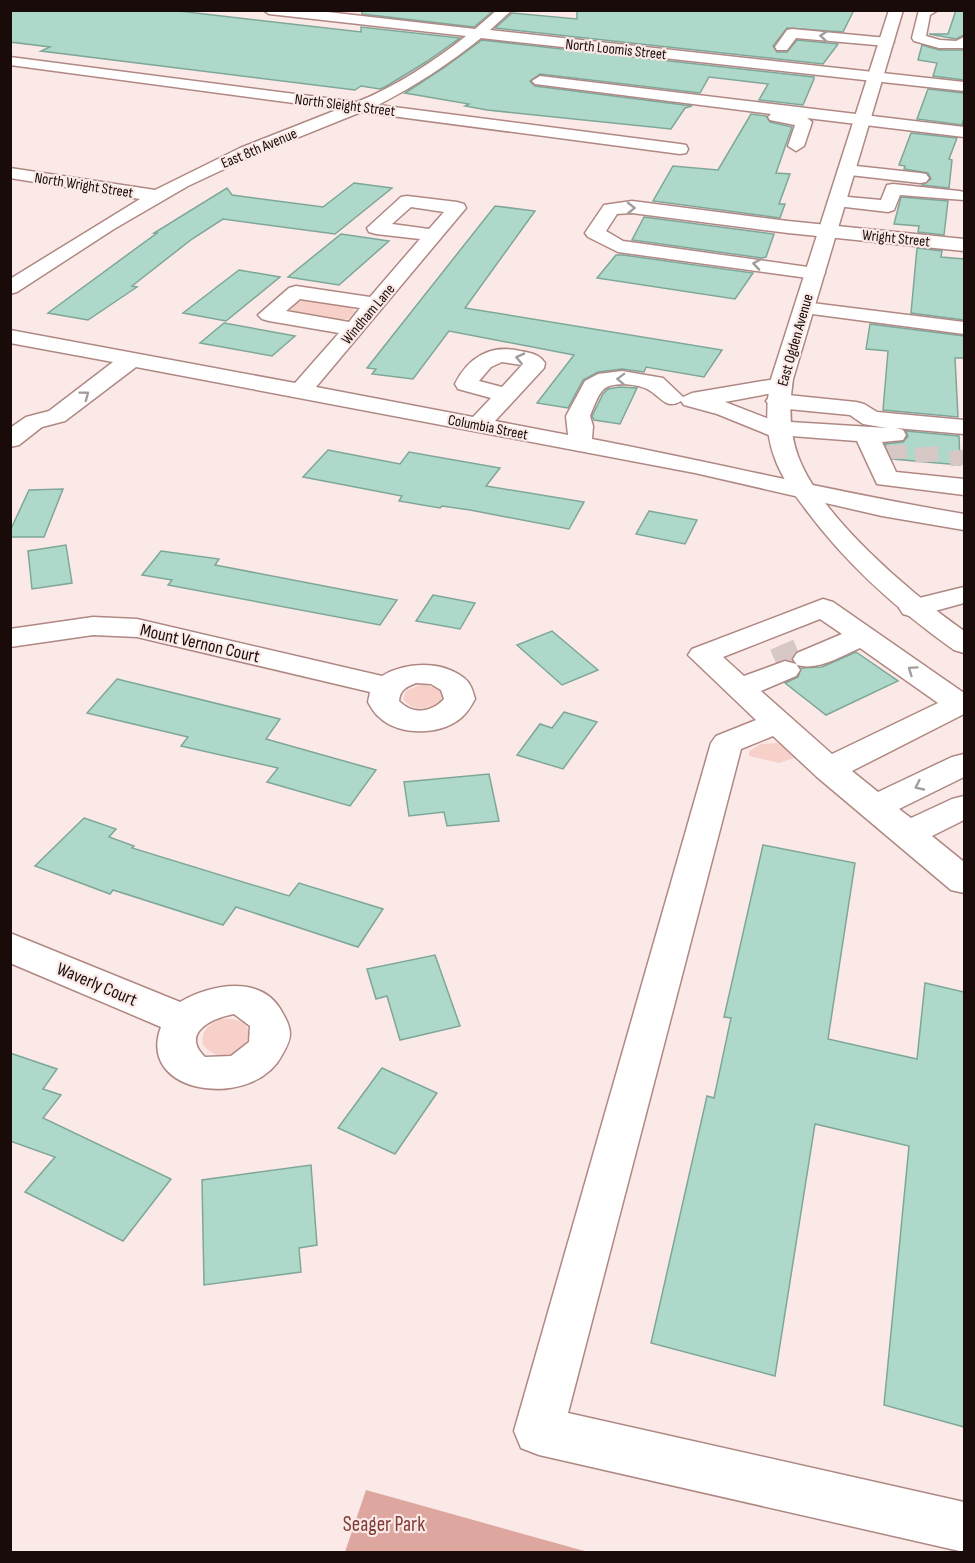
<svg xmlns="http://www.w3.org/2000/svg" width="975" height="1563" font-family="'Sofia Sans Condensed',sans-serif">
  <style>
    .green { fill: #f8d0ca }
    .forest { fill: #dda69f }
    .building { fill: #aed9ca; stroke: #7ea799; stroke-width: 1.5 }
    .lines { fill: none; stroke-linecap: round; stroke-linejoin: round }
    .minor-tunnel-far1 { stroke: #d8c8c5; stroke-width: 23; stroke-dasharray: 23 12; stroke-linecap: butt }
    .minor-tunnel { stroke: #d8c8c5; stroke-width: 29; stroke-dasharray: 29 15; stroke-linecap: butt }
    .minor-casing { stroke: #b08883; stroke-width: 3 }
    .major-casing { stroke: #b08883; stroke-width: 3 }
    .minor { fill: #fff; fill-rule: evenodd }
    .major { fill: #fff; fill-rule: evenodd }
    .oneway { stroke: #a39d9d }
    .labels { text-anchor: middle; stroke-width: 4.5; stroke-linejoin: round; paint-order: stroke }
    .far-street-label { font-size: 15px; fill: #180b09; stroke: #fae9e6 }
    .street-label { font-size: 18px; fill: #180b09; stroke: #fae9e6 }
    .near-park-label { font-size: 21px; fill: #813c36; stroke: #fae9e6 }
  </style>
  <rect width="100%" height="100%" fill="#fae9e6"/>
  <g class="green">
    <path d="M305 300 349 306 355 311 349 319C331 320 307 320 291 310L296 303Z"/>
    <path d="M422 684 439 689 443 696 438 704C426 711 411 710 403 699L406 691Z"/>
    <path d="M776 743 784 744 797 757 779 763 749 756V751L761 744Z"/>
    <path d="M221 1019C278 1015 234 1081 203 1045 200 1031 209 1024 221 1019Z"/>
  </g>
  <path class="forest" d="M366 1490 588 1552H345Z"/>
  <g class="building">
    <path d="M10 10H170L361 32V27L460 38 426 62 385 87 380 89 361 86 355 90 41 51 50 47 10 42Z"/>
    <path d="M362 10H479L492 12 474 27 362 14Z"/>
    <path d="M577 10H854L843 32 787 28 773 46 777 52H787L797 40 838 44 823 64 495 28 512 13 577 19Z"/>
    <path d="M956 10H964V35L956 39 929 34H948Z"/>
    <path d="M482 40 814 77V79L803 105 759 100 768 84 709 77 700 93 540 74 530 81 535 86 692 106 685 108 671 129 487 110 465 106 469 104 405 93 445 67Z"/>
    <path d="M922 45 939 50H964V80L933 76 937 63 918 60Z"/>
    <path d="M928 89 964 93V118L962 125 917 119Z"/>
    <path d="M751 114 766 116 770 122 792 127 776 173 790 174 779 204H785L780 218 653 201 673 166 718 170Z"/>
    <path d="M911 133 957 138 949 159 952 160 949 188 922 185 931 179 928 173 904 169 905 166 899 165Z"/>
    <path d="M354 183 392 188 335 234 223 219 192 239 132 286 137 287 88 320 48 313 157 233H154L227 188 232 195 323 207Z"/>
    <path d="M901 197 948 201 944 235 918 232 919 226 894 224Z"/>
    <path d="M495 206 535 211 465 308 722 350 704 377 646 367 644 372 622 369 598 372 583 380 568 408 537 403 574 355 449 331 413 379 372 374 376 369 367 368Z"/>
    <path d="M644 217 774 234 766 257 762 258 632 240Z"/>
    <path d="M341 234 389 241 339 285 288 277Z"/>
    <path d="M917 248 942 251 941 257 964 259V320L911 313Z"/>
    <path d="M616 255H623L753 273 735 299 597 278Z"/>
    <path d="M239 270 280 277 226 321 183 313Z"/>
    <path d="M224 323 295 336 272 356 200 343Z"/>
    <path d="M870 324 964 336V358H955L958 417 883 410 888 351 866 349Z"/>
    <path d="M619 387 637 388 620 424 594 420 592 416 603 394 608 389Z"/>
    <path d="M906 431 959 436 960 465 892 459 885 444 903 442 908 436Z"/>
    <path d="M328 450 400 464 409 452 500 468 486 486 584 502 569 529 470 510 442 506 440 508 399 501 402 496 303 477Z"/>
    <path d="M63 489 44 537H10V531L29 490Z"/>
    <path d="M649 511 697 520 685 544 636 534Z"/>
    <path d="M66 545 72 583 32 589 28 551Z"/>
    <path d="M161 551 219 559 215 565 397 600 380 625 168 585 172 580 142 575Z"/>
    <path d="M433 595 475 603 460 629 416 621Z"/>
    <path d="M552 631 598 670 562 685 517 645Z"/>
    <path d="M856 652 898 681 826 715 785 683 798 677 801 668 822 667Z"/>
    <path d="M117 679 280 719 266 739 376 770 350 806 267 782 278 768 181 746 188 737 87 713Z"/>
    <path d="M564 712 597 722 563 769 517 755 540 724 552 728Z"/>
    <path d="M489 774 499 821 447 826 444 812 409 816 404 782Z"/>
    <path d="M84 818 116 829 109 837 134 846 132 848 289 896 299 883 383 909 358 947 236 907 223 925 113 890 110 894 35 866Z"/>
    <path d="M763 845 855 863 828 1039 917 1059 925 983 964 992V1427L884 1405 909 1146 815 1124 775 1376 651 1343 707 1096 714 1098 731 1018 724 1017Z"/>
    <path d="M435 955 460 1026 400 1040 387 996 376 999 367 969Z"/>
    <path d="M10 1053 57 1069 43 1089 61 1095 43 1118 171 1179 123 1241 25 1192 55 1157 10 1141Z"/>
    <path d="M382 1068 437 1093 395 1154 338 1128Z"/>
    <path d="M311 1165 317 1245 299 1248 301 1272 204 1285 202 1180Z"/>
  </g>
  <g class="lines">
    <g class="minor-tunnel-far1">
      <path d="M895 445 896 459"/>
      <path d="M926 447 927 462"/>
      <path d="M960 450 962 465"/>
    </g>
    <path class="minor-tunnel" d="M776 663 799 653"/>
    <defs>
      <g id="minor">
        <path d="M263 10H310L475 29 497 10H512L490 30 964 82V91L481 38C449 64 415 86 378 105L680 144 686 145 688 149 686 153 680 154 361 112 252 156 188 186 114 229 17 292 10 294V279L140 199 10 178V168L155 190 240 148 339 109 10 65V57L357 102C397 86 433 62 466 36L269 14Z"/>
        <path d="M919 10H938L930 15 926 36 940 40 956 41 964 37V48H939L914 41 912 38Z"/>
        <path d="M792 29 887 38 894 42 887 46 796 38 787 50H777L775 47 787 30Z"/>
        <path d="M540 76 964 127V137L807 118 812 122 804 146 796 151 788 146 795 125 770 120 768 117 771 114 535 84 532 81Z"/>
        <path d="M847 165 920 173 926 174 929 178 926 182 920 183 841 174 838 170 841 166Z"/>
        <path d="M893 184 959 191 964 192V200L900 195 894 210 888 212 837 206 831 205 828 201 831 197 837 196 881 200 887 185Z"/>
        <path d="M407 196 457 202 464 204 466 208 316 387 473 417 491 398 458 389 455 384C468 357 491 344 520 351 531 353 539 354 545 363L544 368 495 421 568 435 566 416 585 381 598 374 622 371 663 378 683 397 692 393 781 378 789 380 792 385 789 390 725 402 774 421 887 428 863 424 850 415 778 408 770 406 766 401 770 396 778 394 856 402 864 404 877 412 964 420V434L896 428 903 430 906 435 903 440 882 442 896 472 964 479V495L877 484 857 441 791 436 781 440 717 414 684 405 681 401C666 410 661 397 649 390 639 384 611 381 603 390 597 396 593 409 590 416L593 426 592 439C717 463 839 493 964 514V530L882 516 695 473 136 367 65 421 42 427 19 445 10 447V428L26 417 49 411 113 362 10 343V330L295 383 339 333 269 321 262 319 258 315 289 288 296 286 370 297 420 239 376 234 369 232 367 228 401 197ZM411 207 444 212 429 229 392 224ZM300 299 360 308 349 322 286 311ZM502 362 522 365 502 387 479 381 491 367Z"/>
        <path d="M632 201 788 221 964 239V251L788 233 632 213 617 214 606 231 623 241 822 269 825 273 822 277 815 279 618 252 588 237 585 233 604 205Z"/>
        <path d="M804 302 964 322V334L797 312 794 308 797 304Z"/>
        <path d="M964 587V603L913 617 903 614 899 608 903 602Z"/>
        <path d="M823 599 833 602 964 693V714L852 771 878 792 952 757 964 754V777L899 809 911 818 952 799 964 796V820L932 836 964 862V893L951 890 817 777 773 736 741 749 568 1413 964 1502V1552L539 1455 521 1448 514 1431 711 743 716 736 756 720 688 655 692 649ZM820 619 842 634 797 653 793 659 797 665C819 671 841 656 860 648L938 703 832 754 761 691 796 676 800 670 796 664 785 661 744 676 723 657Z"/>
        <path d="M93 617 137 619 382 676C405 662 441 660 464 678 471 683 473 692 475 699 472 704 469 710 465 714 446 736 399 737 379 717 374 713 371 707 368 702L370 692 137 637 93 635 10 647V629ZM416 683 431 684 441 690 444 699C431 713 413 715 399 701 400 690 406 687 416 683Z"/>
        <path d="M10 933 180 1002C210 984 262 974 282 1012 286 1019 290 1026 290 1034 290 1041 286 1048 282 1055 254 1110 135 1096 161 1027L10 963ZM234 1014 250 1026 249 1042 231 1056 205 1057C180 1033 212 1018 234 1014Z"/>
      </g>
      <path id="major" d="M889 10H903L793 379C789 405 789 431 798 456 821 518 911 593 964 631V653L954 650C898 610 848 566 807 511 794 494 781 477 774 456 765 431 766 405 771 379Z"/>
    </defs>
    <use href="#minor" class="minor-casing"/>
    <use href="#major" class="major-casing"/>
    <use href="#minor" class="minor"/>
    <use href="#major" class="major"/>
  </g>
  <defs><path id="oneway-chevron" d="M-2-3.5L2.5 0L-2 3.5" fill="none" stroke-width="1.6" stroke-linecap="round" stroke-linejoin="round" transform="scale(1.5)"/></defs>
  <g class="oneway">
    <use href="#oneway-chevron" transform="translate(824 36) rotate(-175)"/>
    <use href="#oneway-chevron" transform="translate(631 208) rotate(-1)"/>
    <use href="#oneway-chevron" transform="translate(757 264) rotate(-171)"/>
    <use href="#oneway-chevron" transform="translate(520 358) rotate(-167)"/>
    <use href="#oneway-chevron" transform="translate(621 379) rotate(-178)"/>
    <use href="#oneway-chevron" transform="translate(85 395) rotate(-37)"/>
    <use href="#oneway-chevron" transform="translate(912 670) rotate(-145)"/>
    <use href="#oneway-chevron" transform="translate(919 786) rotate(155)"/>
  </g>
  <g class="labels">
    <g class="far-street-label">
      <text transform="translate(616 49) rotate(6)" y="5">North Loomis Street</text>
      <text transform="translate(345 105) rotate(7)" y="5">North Sleight Street</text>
      <text transform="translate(259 148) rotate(-23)" y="5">East 8th Avenue</text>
      <text transform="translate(84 185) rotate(9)" y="5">North Wright Street</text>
      <text transform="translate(896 238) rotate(6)" y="5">Wright Street</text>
      <text transform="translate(368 314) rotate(-50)" y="5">Windham Lane</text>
      <text transform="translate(795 340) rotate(-74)" y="5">East Ogden Avenue</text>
      <text transform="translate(488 427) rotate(11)" y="5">Columbia Street</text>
    </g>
    <g class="street-label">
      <text transform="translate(200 643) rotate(13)" y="6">Mount Vernon Court</text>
      <text transform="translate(97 984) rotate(23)" y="6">Waverly Court</text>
    </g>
    <g class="near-park-label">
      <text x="384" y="1531">Seager Park</text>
    </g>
  </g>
  <rect width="975" height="1563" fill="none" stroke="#180b09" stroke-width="24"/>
</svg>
